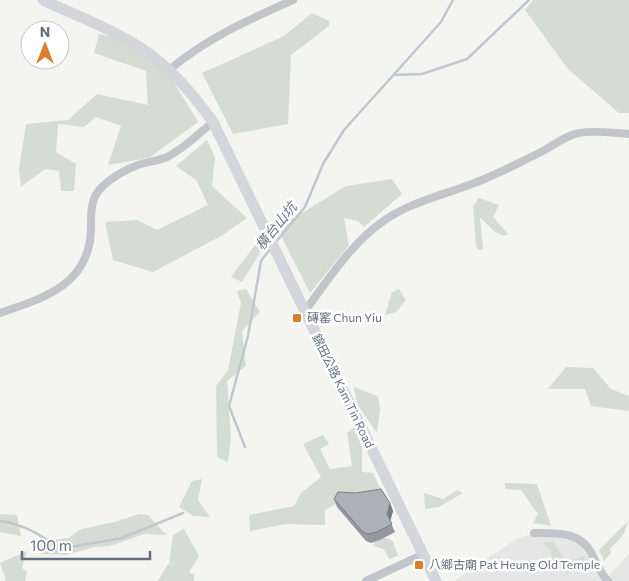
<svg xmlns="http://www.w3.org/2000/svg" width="629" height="581" font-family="Commissioner,'Noto Sans TC',sans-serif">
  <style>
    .built { fill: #e5e6e5 }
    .green { fill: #d4dcd3 }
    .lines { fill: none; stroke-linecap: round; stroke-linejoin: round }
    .stream { stroke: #c1c7cf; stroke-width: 2.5 }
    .minor { stroke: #c2c5c9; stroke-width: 8 }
    .secondary { stroke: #d4d6dc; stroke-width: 11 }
    .wall { fill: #95999f }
    .shaded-wall { fill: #797d82 }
    .building { fill: #adb2b9; stroke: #797d82 }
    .poi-dot { fill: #df7d27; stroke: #fff; stroke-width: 2 }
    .labels { text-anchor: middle; stroke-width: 5; stroke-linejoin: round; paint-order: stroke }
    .poi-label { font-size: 12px; fill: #646e82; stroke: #fff; text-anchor: start }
    .street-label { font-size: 12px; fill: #646e82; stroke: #fff }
    .water-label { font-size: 14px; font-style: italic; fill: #657585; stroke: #fff }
  </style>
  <rect width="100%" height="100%" fill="#f4f5f1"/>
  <g class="built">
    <path d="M528 535 569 537 581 544 587 550 595 570 604 581H454L516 539Z"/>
    <path d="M629 554V581H612L608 577Z"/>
  </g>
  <g class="green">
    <path d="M533 0H629V113H619L568 69 525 10Z"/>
    <path d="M312 13 329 21V26L291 55 288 124 233 134 202 73 284 36Z"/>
    <path d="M99 34 135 42 170 76 198 122 149 158 108 165 121 126 96 117 84 127 58 124 56 152 76 164 74 191H61L59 171 45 169 21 187 19 169 26 124 68 120 97 94 148 105 146 71 94 53Z"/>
    <path d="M207 140 215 157 212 186 247 218 221 236 153 272 113 260 105 222 137 220 157 230 208 205 196 180 176 166Z"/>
    <path d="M392 179 402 194 364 227 358 221 344 218 349 245 310 293 277 228 346 186Z"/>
    <path d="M479 198 499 205 493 217 508 234 504 236 495 232 480 217 483 249 478 250 476 245 473 206Z"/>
    <path d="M255 245 263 248 242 282 231 277Z"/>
    <path d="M246 289 260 312 242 331 246 366 227 381 231 438 228 462 217 457 216 386 228 370 241 303 237 291Z"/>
    <path d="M399 289 406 300 396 312 385 315 392 292Z"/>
    <path d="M566 367 593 368 611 389 629 396V411L591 406 585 389H548Z"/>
    <path d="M354 387 378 396 380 409 377 433 357 404Z"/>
    <path d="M354 427 362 447V472L373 473 383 494 340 499 336 504 325 510V525L286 524 250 531 249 515 294 506 301 493 321 477 303 444 323 435 329 444 320 449 330 469 352 466 347 433Z"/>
    <path d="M202 479 198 500 210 517 193 516 179 507 192 481Z"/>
    <path d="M505 483 537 484 551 526 533 523 538 514 521 490 505 489Z"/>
    <path d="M457 490 463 493 439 507 425 509 424 493 443 499Z"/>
    <path d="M0 514 17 515 21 536 0 532Z"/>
    <path d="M139 514 148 515 166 535 144 534 110 546 95 547 66 555 41 554 39 542 68 538 81 529 115 522Z"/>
    <path d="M629 520 623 535 610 549 611 553 604 561 599 550Z"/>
    <path d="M184 529 199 556 189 572 194 575V581H158L168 564 173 565 169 563 173 535Z"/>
    <path d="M378 535 393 541 398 556 389 559 384 549 373 546Z"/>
    <path d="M553 542C559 549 561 557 569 562L583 556 589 565 586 569 567 573 552 559 550 549 542 543Z"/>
    <path d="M27 551 22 568 27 572 25 581H6L0 563Z"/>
  </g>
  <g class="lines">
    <g class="stream">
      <path d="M394 75 422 74 467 59 529 0"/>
      <path d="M275 243 305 207 323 164 344 130 441 22 453 0"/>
      <path d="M245 447 229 406 248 336 261 261 270 249"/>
      <path d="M0 521C23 524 41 534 59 549L122 538 183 513"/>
    </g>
    <g class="minor">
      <path d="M169 70C207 38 248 20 293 0"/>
      <path d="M305 311C328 280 350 245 382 222 408 203 440 196 469 185 493 177 516 164 539 153 552 147 565 135 579 133 595 130 613 133 629 134"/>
      <path d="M0 313C44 298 89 285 91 230 91 214 90 198 102 187 111 178 126 169 138 165 147 162 158 161 167 157 184 149 198 134 213 122"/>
      <path d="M534 533C557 533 580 531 592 554 597 564 600 573 608 581"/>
      <path d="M366 581 422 555"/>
    </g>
    <path class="secondary" d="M43 0C81 18 124 33 156 59 179 77 196 99 213 122L436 581"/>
  </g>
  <path class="wall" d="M334 499 390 503 393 511 390 521 395 532 380 540 371 543 366 541 337 507Z"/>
  <path class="shaded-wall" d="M390 503 393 511 390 522 387 514Z"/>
  <path class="building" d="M381 489 390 503 387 514 392 524 377 532 368 534 363 532 334 499 338 492 356 493Z"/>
  <g class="poi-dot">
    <rect x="292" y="313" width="10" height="10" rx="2.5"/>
    <rect x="414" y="560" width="10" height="10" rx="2.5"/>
  </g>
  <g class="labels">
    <g class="poi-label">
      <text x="307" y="322">磚窰 Chun Yiu</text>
      <text x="429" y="569">八鄉古廟 Pat Heung Old Temple</text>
    </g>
    <g class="street-label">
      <text transform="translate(343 391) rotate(64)" y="4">錦田公路 Kam Tin Road</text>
    </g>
    <g class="water-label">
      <text transform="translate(276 226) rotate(-51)" y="5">橫台山坑</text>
    </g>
  </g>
  <g transform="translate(45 45)"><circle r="24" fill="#ffffff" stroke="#c1c5cd"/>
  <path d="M0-4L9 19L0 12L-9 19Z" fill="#df7d27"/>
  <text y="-8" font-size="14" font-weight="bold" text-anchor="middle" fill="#646e82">N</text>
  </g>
  <path d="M22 551v8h128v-8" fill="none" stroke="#646e82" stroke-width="2.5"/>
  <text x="30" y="551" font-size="15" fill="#646e82" stroke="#ffffff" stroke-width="4" paint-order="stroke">100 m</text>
</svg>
